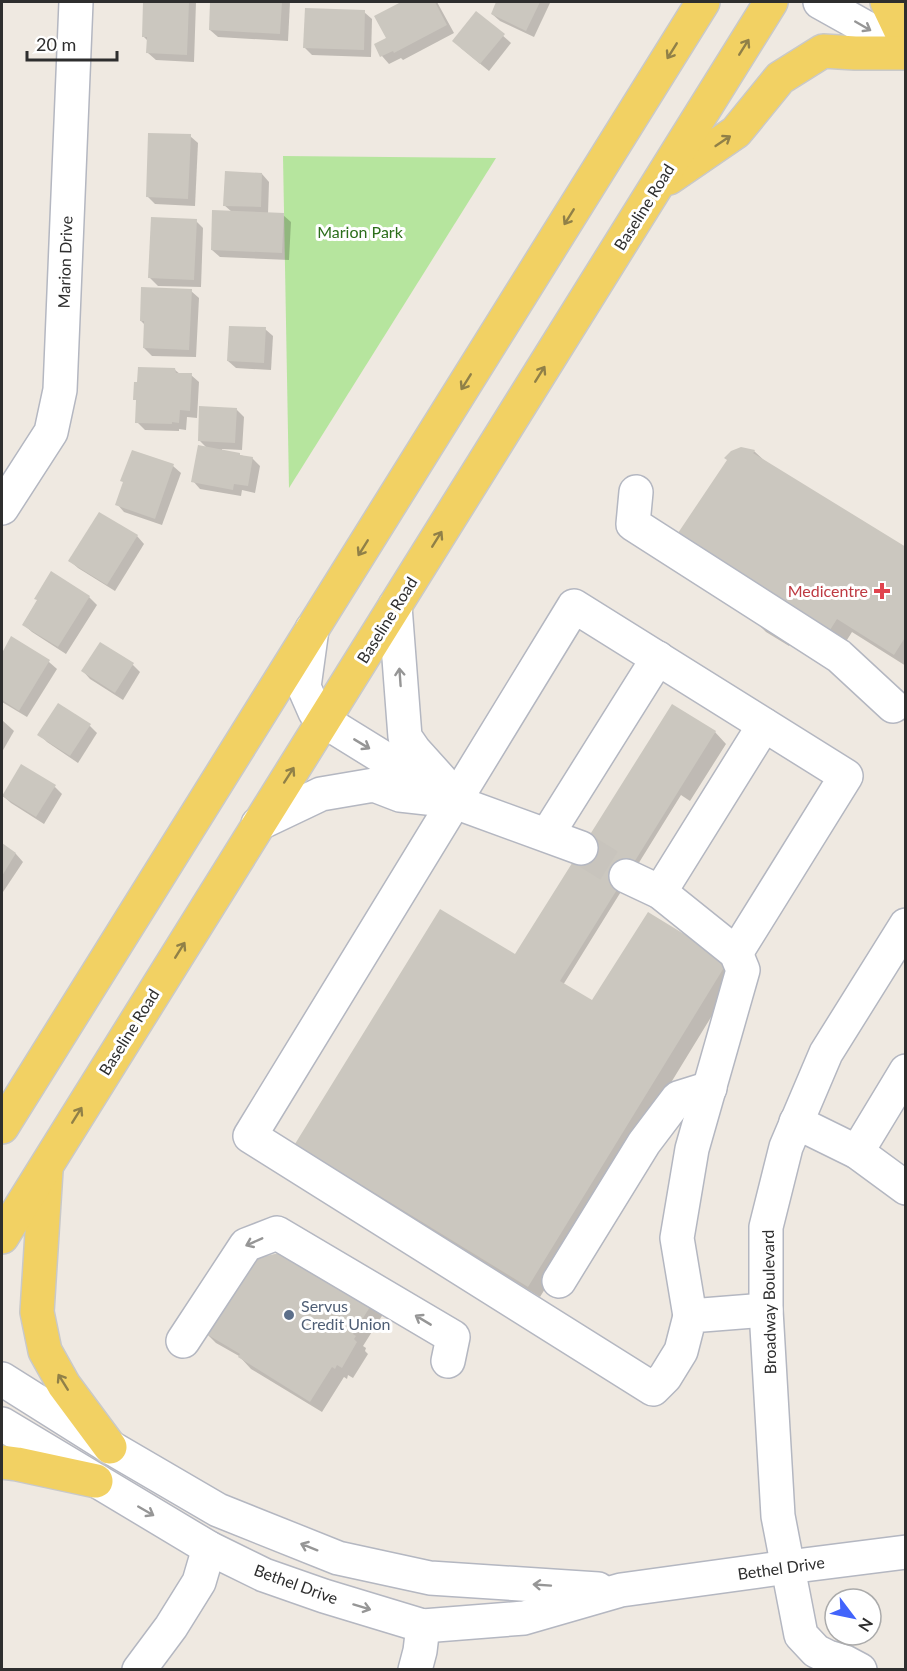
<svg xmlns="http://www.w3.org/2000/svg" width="907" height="1671" font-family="Lato,sans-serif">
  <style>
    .green { fill: #b6e59e }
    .shadow { fill: #0003 }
    .building { fill: #cbc7bf }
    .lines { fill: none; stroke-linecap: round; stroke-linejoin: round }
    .minor-tunnel { stroke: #c8c4bd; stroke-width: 33; stroke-dasharray: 33 16; stroke-linecap: butt }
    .minor-casing { stroke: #b4b7c1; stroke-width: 36 }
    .major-casing { stroke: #c9c9c9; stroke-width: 36 }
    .minor { stroke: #fff; stroke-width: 33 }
    .major { stroke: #f2d163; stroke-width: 33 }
    .oneway { stroke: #969696 }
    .oneway2 { stroke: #908048 }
    .health-dot { fill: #e0444e; stroke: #fff; stroke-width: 2 }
    .service-dot { fill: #5c6f8a; stroke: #fff; stroke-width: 2 }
    .labels { text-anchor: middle; stroke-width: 6; stroke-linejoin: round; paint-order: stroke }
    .street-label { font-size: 16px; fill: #2e2e2e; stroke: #fff }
    .park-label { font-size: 16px; fill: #2c6e1b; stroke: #fff }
    .health-label { font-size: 16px; fill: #be3a42; stroke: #fff; text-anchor: end }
    .service-label { font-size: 16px; fill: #4e5e75; stroke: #fff; text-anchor: start }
  </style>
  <rect width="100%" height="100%" fill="#efe9e1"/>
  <path class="green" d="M283 156 496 158 289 488Z"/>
  <g class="shadow">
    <path d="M144 2H196L194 62 156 60 148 53V41L143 36Z"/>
    <path d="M212 2H290L288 41 218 37 210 30Z"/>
    <path d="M404 2H437L454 33 403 60 401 58 389 64 382 56 376 45 388 38 376 17Z"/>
    <path d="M498 2H548L550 3 534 37 500 21 492 14Z"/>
    <path d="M364 12 372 19 371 57 312 55 304 47Z"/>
    <path d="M477 13 511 43 489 71 461 48Z"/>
    <path d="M190 136 198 143 195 206 155 204 147 196Z"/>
    <path d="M262 174 269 182 268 214 283 215 291 222 289 260 220 257 212 250 232 212 224 205Z"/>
    <path d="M196 221 203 228 201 287 158 286 150 278Z"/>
    <path d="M191 291 199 298 196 357 152 356 144 348 145 325 141 321Z"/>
    <path d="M265 329 273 336 271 370 236 368 228 361Z"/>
    <path d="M175 370 180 374 191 375 199 382 197 418 187 417 186 430 179 429V431L145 430 137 422 138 402 135 399Z"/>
    <path d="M236 409 244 417 242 450 222 449V451L252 458 260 466 255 493 242 490 241 496 200 489 193 481 207 448 200 441Z"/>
    <path d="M754 451 767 463 906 548V666L852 632 840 651 801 628 789 646 766 632 689 557Z"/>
    <path d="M173 466 181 473 162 525 124 512 117 504Z"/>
    <path d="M137 536 144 544 115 591 78 568 70 561Z"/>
    <path d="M52 573 89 597 97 605 66 654 32 632 24 625 39 601Z"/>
    <path d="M12 639 49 662 57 669 27 717 2 702V656Z"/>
    <path d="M133 665 140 672 123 700 90 679 83 671Z"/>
    <path d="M2 720 14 731 2 752Z"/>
    <path d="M90 726 97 733 78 763 47 742 39 734Z"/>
    <path d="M715 732 726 744 690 801 681 795 563 985 593 1002 648 914 738 973 540 1297 308 1155 297 1144 521 960Z"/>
    <path d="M55 787 62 794 44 824 11 803 3 796Z"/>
    <path d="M2 845 16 854 23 862 3 892 2 891Z"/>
    <path d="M241 1267 385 1311 363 1346 366 1348 365 1351 368 1354 353 1378 348 1375 347 1379 344 1377 322 1412 251 1369 239 1356 216 1343 205 1332Z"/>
  </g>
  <g class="building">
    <path d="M143 2H189L187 55 146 53 147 37H142Z"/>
    <path d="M210 2H282L280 34 209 30Z"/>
    <path d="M401 2H435L447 25 394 53 393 51 380 57 374 44 386 38 374 16Z"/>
    <path d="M496 2H540L526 31 491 14Z"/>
    <path d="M305 8 365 10 364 50 303 48Z"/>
    <path d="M476 11 505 34 480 64 452 41Z"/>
    <path d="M148 133 191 134 188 199 146 197Z"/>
    <path d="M225 171 262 173 261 207 223 206Z"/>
    <path d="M212 210 284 213 282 253 211 250Z"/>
    <path d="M151 217 197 219 194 280 148 278Z"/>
    <path d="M141 287 192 289 189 350 143 348 144 321H140Z"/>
    <path d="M229 326 266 327 264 363 227 361Z"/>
    <path d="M138 367 175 368 176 373H192L190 411 180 410 179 423 172 422V424L135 423 136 400H133L134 382H137Z"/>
    <path d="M199 406 237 408 235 443 198 441Z"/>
    <path d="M198 445 240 453V455L253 457 248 486 234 484 233 490 191 482Z"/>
    <path d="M741 447 755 450 753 453 906 547V636L894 655 837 619 825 638 672 542 727 460 724 458 731 451Z"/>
    <path d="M132 450 174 464 155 519 115 505 123 482 120 481Z"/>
    <path d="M99 512 138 535 107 585 68 561Z"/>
    <path d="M51 571 90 596 58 647 22 625 37 600 34 599Z"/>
    <path d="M11 636 50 660 19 711 2 700V653Z"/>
    <path d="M100 642 134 663 115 693 81 671Z"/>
    <path d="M58 703 91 724 70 756 37 735Z"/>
    <path d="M672 704 716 731 560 981 592 1000 648 912 728 961 528 1287 295 1144 440 909 515 954Z"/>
    <path d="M21 764 56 785 36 817 2 796Z"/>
    <path d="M2 843 16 853 2 876Z"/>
    <path d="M288 1251 375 1299 353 1334 356 1336 354 1339 357 1342 342 1368 337 1365 335 1369 332 1367 310 1402 238 1357 240 1354 203 1332 248 1260Z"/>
  </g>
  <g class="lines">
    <path class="minor-tunnel" d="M581 848 626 876"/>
    <defs>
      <g id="minor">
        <path d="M820 2 906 50"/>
        <path d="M636 492 633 524 839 656 893 706"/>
        <path d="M2 508 51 432 60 390 76 2"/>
        <path d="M395 606 405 737 414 750 441 780"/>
        <path d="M312 629 304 687 315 712 324 721 455 802 581 848"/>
        <path d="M258 824 321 794 374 785 400 795 445 800"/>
        <path d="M547 835 658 658"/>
        <path d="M626 876 660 892 736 953 743 970 692 1149 677 1238 690 1316"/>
        <path d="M660 892 764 725"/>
        <path d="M736 953 846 776 574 606 250 1136 653 1389 665 1377 681 1351 690 1316 766 1310"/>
        <path d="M796 1122 857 1152 906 1188"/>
        <path d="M857 1152 906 1071"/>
        <path d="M559 1281 644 1143 678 1098 710 1088"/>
        <path d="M183 1341 246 1245 277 1233 453 1337 448 1361"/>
        <path d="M2 1379 110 1447 218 1510 338 1558 430 1578 598 1589"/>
        <path d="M2 1424 209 1548 264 1575 324 1596 423 1626 524 1618 621 1590 788 1567 906 1552"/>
        <path d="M139 1670 171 1627 199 1582 209 1548"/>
        <path d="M415 1670 420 1651 423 1626"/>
        <path d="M860 1670 845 1662 828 1657 816 1651 801 1635 778 1516 766 1310V1227L786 1147 826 1053 906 925"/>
      </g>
      <g id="major">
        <path d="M887 2 906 42"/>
        <path d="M669 178 736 132 780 78 823 51 855 53H906"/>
        <path d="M2 1127 703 2"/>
        <path d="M46 1170 37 1312 45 1351 64 1385 110 1447"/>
        <path d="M2 1237 771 2"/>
        <path d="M2 1462 17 1464 96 1481"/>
      </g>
    </defs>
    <use href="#minor" class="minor-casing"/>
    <use href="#major" class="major-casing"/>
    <use href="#minor" class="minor"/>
    <use href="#major" class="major"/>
  </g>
  <defs><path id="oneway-shaft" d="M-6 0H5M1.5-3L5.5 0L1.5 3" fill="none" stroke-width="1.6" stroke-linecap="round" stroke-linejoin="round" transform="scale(1.5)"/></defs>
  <g class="oneway">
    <use href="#oneway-shaft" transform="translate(863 26) rotate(30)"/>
    <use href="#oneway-shaft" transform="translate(400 677) rotate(-94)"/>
    <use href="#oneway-shaft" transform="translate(362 744) rotate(31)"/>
    <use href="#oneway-shaft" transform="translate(254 1242) rotate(156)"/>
    <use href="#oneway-shaft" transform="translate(423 1320) rotate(-149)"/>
    <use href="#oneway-shaft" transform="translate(146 1511) rotate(30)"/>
    <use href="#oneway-shaft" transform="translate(309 1547) rotate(-158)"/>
    <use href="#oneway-shaft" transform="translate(542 1585) rotate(-176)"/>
    <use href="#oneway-shaft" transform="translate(362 1607) rotate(17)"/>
  </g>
  <g class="oneway2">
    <use href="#oneway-shaft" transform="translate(744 47) rotate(-58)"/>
    <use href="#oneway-shaft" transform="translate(672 51) rotate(122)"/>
    <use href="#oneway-shaft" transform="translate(723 141) rotate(-34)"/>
    <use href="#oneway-shaft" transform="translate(569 217) rotate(122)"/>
    <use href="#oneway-shaft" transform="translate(540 374) rotate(-58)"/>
    <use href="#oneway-shaft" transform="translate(466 382) rotate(122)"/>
    <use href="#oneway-shaft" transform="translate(437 539) rotate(-58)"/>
    <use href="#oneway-shaft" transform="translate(363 548) rotate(122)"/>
    <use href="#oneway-shaft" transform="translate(289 775) rotate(-57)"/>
    <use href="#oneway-shaft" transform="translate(180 950) rotate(-58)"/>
    <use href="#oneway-shaft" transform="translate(77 1115) rotate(-58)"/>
    <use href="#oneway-shaft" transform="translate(63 1382) rotate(-122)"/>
  </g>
  <path class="health-dot" d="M879 582h6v6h6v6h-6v6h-6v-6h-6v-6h6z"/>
  <circle class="service-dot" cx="289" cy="1315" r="6"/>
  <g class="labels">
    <g class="street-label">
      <text transform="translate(644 207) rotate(-58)" y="6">Baseline Road</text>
      <text transform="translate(65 262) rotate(-88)" y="6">Marion Drive</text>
      <text transform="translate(387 620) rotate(-58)" y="6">Baseline Road</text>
      <text transform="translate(129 1032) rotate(-58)" y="6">Baseline Road</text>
      <text transform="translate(769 1302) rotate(-91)" y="6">Broadway Boulevard</text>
      <text transform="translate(781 1568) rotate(-8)" y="6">Bethel Drive</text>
      <text transform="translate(296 1584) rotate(20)" y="6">Bethel Drive</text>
    </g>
    <g class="park-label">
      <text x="360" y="238">Marion Park</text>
    </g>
    <g class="health-label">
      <text x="868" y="597">Medicentre</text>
    </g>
    <g class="service-label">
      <text x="301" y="1312">Servus<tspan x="301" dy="18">Credit Union</tspan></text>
    </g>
  </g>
  <rect width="907" height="1671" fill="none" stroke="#2e2e2e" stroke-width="6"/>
  <g transform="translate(853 1617) rotate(122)"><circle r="28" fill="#ffffff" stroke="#ababab" stroke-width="1.5"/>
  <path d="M0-4.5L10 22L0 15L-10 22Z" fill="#4264fb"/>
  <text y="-9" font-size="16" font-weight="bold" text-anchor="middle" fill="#2e2e2e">N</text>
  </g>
  <path d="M27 51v9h90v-9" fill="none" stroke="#2e2e2e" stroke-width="3"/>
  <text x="36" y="51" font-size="18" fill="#2e2e2e" stroke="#ffffff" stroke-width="4.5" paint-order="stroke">20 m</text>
</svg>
